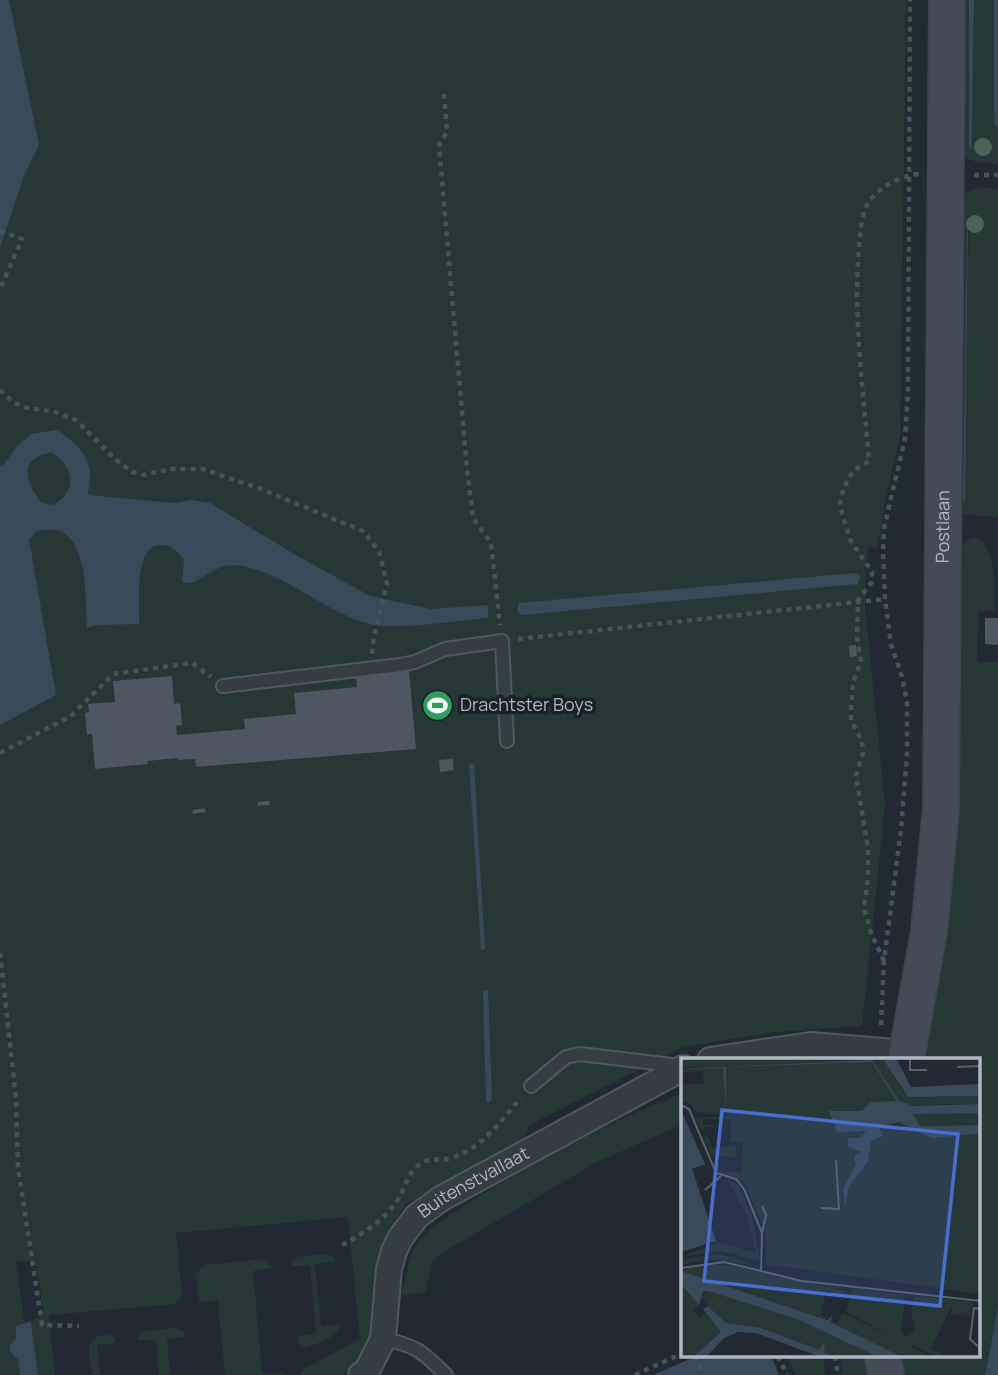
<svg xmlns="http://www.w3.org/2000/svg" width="998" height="1375" font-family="Manrope,sans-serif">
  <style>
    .green { fill: #263836; fill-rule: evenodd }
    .water { fill: #384a5a; fill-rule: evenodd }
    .building { fill: #4c5761 }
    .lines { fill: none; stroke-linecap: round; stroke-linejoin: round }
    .lane-casing { stroke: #4f575f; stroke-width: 16 }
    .street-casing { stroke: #4f575f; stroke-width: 28 }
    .secondary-casing { stroke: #3e454d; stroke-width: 38 }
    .path { stroke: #455; stroke-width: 4.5; stroke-dasharray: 5 5; stroke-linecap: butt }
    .lane { stroke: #343c44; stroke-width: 12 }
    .street { stroke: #343c44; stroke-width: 24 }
    .secondary { stroke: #434c56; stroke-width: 35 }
    .tree { fill: #4c6457 }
    .labels { text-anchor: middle; stroke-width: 7; stroke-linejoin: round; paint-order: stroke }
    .street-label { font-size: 18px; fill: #aeb7c1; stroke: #1a2128 }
    .poi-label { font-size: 18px; fill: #aeb7c1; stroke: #1a2128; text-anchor: start }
    .inset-road { fill: none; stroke: #59626c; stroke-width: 2 }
    .view { fill: #486ed1; fill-opacity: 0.15; stroke: #486ed1; stroke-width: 3.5 }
    .inset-edge { fill: none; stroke: #aeb7c1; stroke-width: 3.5 }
  </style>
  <rect width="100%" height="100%" fill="#212a33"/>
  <g class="green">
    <path d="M0 0H906L900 436 885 501 877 548 868 546 867 563 865 565V606L885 805 862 1026 774 1032 683 1047 529 1125 523 1142 406 1204 390 1227 377 1264 370 1341 358 1363 342 1375H301L302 1371 306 1368 360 1339 348 1217 176 1233 182 1294 179 1300 174 1304 49 1315 55 1375H38L31 1324 28 1322 44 1315 36 1261H16L29 1356 18 1360 20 1375H0Z"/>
    <path d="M957 0H969L970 148 973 145 974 0H994V108L998 128V164L976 162 961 155Z"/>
    <path d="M978 187 998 189V517L959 514 955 206 966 193ZM967 227H969L964 501H963Z"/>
    <path d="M973 537C995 540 996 591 995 610L978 612 977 662H998V1308L985 1375H898L896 1356H979V1060H922L954 866 959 741 960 603 953 545H962Z"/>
    <path d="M683 1093V1124L597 1162 440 1254 432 1263 425 1293 402 1295C403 1284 411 1252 417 1244 430 1226 450 1215 467 1204 534 1160 609 1122 683 1093Z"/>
    <path d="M328 1254 334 1258 335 1262 315 1264 321 1326 341 1325C338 1338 318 1342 306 1348L298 1343 297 1336 316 1334 310 1266H292V1260L296 1257Z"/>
    <path d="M264 1259 268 1261 272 1268 253 1271 262 1374 283 1373 284 1375H225L218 1301 199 1302 196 1273 205 1265Z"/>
    <path d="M175 1328 185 1332 184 1337 167 1339 170 1375H159L156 1340H138L139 1334 144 1331Z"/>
    <path d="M109 1334 114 1338 116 1343 97 1345 100 1375H92C90 1353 81 1337 109 1334Z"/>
    <path d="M787 1356H822L826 1375H796Z"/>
    <path d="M839 1356H871L875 1375H843Z"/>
  </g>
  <g class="water">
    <path d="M0 0H9L39 145 24 176 0 247Z"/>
    <path d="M969 0H974L972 149H970L969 145Z"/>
    <path d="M994 0H998V128L995 124 994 108Z"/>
    <path d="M968 226 965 501H963L967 231Z"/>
    <path d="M57 430C82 446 97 466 87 495L175 503 191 500 210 503 294 554 370 596 431 609 488 605V618C459 620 395 631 369 624 326 613 281 570 236 565 212 563 198 588 182 582L184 560C178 552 172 545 161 545 133 544 140 605 139 624L98 625 87 628C85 601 89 550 64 533 57 528 45 530 37 531L29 539 56 695 0 725V464L2 467 17 446 31 434ZM52 452C73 466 79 492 53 505L42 503C24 481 18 459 52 452Z"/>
    <path d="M855 573 860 576 858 584 521 615 517 611 519 603Z"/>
    <path d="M469 763 474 764 485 949 481 950Z"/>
    <path d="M488 990 492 1099 489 1103 486 1101 483 994V991Z"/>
    <path d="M998 1308V1375H985Z"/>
    <path d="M28 1322 31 1323 38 1375H20L18 1360 10 1351V1346L16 1339V1326Z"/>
    <path d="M697 1356H771L779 1375H653Z"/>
  </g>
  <g class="building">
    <path d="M985 618H998V645L985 644Z"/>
    <path d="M856 645 857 656 850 657 849 646Z"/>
    <path d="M409 671 416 749 196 767 195 759 178 760V758L147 761 148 764 95 769 92 734 87 735 85 713 89 712 88 704 115 702 113 681 172 676 174 704 180 703 182 725 176 726 177 735 245 729 244 719 296 714 294 693 357 687 356 676Z"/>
    <path d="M453 759 454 770 440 772 439 760Z"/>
    <path d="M269 801 270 805 257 806 258 802Z"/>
    <path d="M204 808 206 812 192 814 193 810Z"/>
  </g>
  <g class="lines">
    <defs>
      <g id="lane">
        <path d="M223 686 400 665 415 662 445 649 502 641 507 741"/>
        <path d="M531 1086 566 1057 580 1054 680 1066"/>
        <path d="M383 1339C416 1345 423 1352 446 1375"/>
      </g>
      <g id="street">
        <path d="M710 1060 811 1045 907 1053"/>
        <path id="s1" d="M361 1375 367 1371 383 1339 389 1269 394 1251 401 1237 417 1216 442 1198 683 1068"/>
      </g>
      <g id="secondary">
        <path id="s2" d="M906 1060 929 931 941 808 947 0"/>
        <path d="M883 1356 886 1375"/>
      </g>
    </defs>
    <use href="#lane" class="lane-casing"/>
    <use href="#street" class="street-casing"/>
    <use href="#secondary" class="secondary-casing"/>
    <g class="path">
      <path d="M444 94 447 132 439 145 467 470 473 518 491 543 500 625"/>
      <path d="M974 175H998"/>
      <path d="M0 231 22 239 0 289"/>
      <path d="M0 390 14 403 28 408 55 412 76 420 115 459 132 472 144 475 170 469H203L258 488 363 531 379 551 387 584 374 636 372 654"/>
      <path d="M518 639 885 599"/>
      <path d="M0 753 71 716 113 674 192 663 211 677"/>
      <path d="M0 953 16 1099 18 1167 42 1325 79 1326"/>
      <path d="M884 961 871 933 864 908 868 878V848L856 776 863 753 862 741 851 721V709L853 682 861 661 857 637 858 600 872 582V572L851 541 842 514 840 501 844 487 853 471 869 461C863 387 852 310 860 237 861 227 862 214 867 205 876 189 902 174 920 174"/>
      <path d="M881 1025 884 961 901 830 907 755V702L902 677 891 644 885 599 883 553 884 528 905 439 908 391 910 0"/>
      <path d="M342 1245C363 1234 383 1221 397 1201 405 1189 407 1173 420 1164 429 1157 441 1161 451 1158 482 1149 501 1120 521 1098"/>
      <path d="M695 1356 704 1375"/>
      <path d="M778 1356 787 1375"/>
      <path d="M835 1356 838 1375"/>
      <path d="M635 1375 683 1353"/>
    </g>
    <use href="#lane" class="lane"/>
    <use href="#street" class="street"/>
    <use href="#secondary" class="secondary"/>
  </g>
  <g class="tree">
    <circle cx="983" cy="147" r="9"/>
    <circle cx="975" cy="224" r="9"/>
  </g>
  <defs>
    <symbol id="stadium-disc" viewBox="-11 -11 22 22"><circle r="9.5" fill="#2e9e5b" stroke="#1a2128"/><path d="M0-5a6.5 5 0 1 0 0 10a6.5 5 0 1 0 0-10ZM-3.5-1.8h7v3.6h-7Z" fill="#fff"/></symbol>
  </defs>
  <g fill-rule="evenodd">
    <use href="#stadium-disc" x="420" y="688" width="35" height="35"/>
  </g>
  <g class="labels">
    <g class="street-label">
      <text dy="6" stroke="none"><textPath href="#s2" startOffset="536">Postlaan</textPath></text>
      <text dy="6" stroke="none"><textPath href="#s1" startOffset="240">Buitenstvallaat</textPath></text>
    </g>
    <g class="poi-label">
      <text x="460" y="711">Drachtster Boys</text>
    </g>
  </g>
  <g transform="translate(681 1058)">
    <rect width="299" height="299" fill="#212a33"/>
    <path d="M0 0H201L223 35 233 40 299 38V46L229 47 219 61 254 74 299 73V236L85 206V175L63 124 38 115 33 107 36 103 40 114H61L62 85 50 84V61H21L23 67 46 69H25L21 73 14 60 60 57 16 55 10 46 0 42 2 26H23L22 13 0 15V11L33 8 0 9ZM297 54 299 67 239 68 232 56ZM26 76 32 90 55 87V100L36 97 31 100 22 78ZM47 122 57 127 71 157 79 203 39 193 0 199 38 184 75 195 66 158ZM39 196 77 208 31 201 0 207V202L7 200ZM22 206 46 207 167 234 158 237 145 232 140 256 147 262 0 213ZM0 226 18 247 12 253 18 260 25 255 40 274 12 299H0ZM172 231 224 237 220 273 224 279 234 273 230 252 235 238 292 244 290 258 269 256 272 250 270 249 250 291 266 299H255L232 287 229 288 249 299H221L155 266 162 255 221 284 165 254ZM27 233 116 261 197 299H153L143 294 144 284 138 292 45 265 20 240Z" fill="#263836"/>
    <path d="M201 0H215L230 29 299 26V38L227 39ZM191 2 218 43 233 48 299 46V55L232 56 239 68 299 67V80L296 76 251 80 218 64 197 68 202 78 190 83 187 103 168 129 164 149 162 130 175 107 173 98 180 94 167 89V80H179L185 73 156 74 148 53H181L189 44 216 43 191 4 45 9V49L42 10 0 11ZM0 52 24 106 11 111 35 183 0 194ZM0 213 146 262 151 258 150 264 221 299H197L116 261 27 233 22 234 18 247 0 226ZM27 248 45 265 80 270 138 292 144 284 143 294 153 299H140L75 275 57 274 43 280 25 299H12L40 274 22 251Z" fill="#384a5a"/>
    <path class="inset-road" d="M229 0V12H246M276 9 298 8M0 47 8 51 35 115 55 121 63 131 81 175 80 213M24 132 40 118M81 148 85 157 81 175M140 150 158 151 155 102M0 210 43 204 121 223 300 243M300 251 293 250 289 281 300 291"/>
    <path class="view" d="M41 52 277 76 259 248 23 223Z"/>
    <rect width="299" height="299" class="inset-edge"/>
  </g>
</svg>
